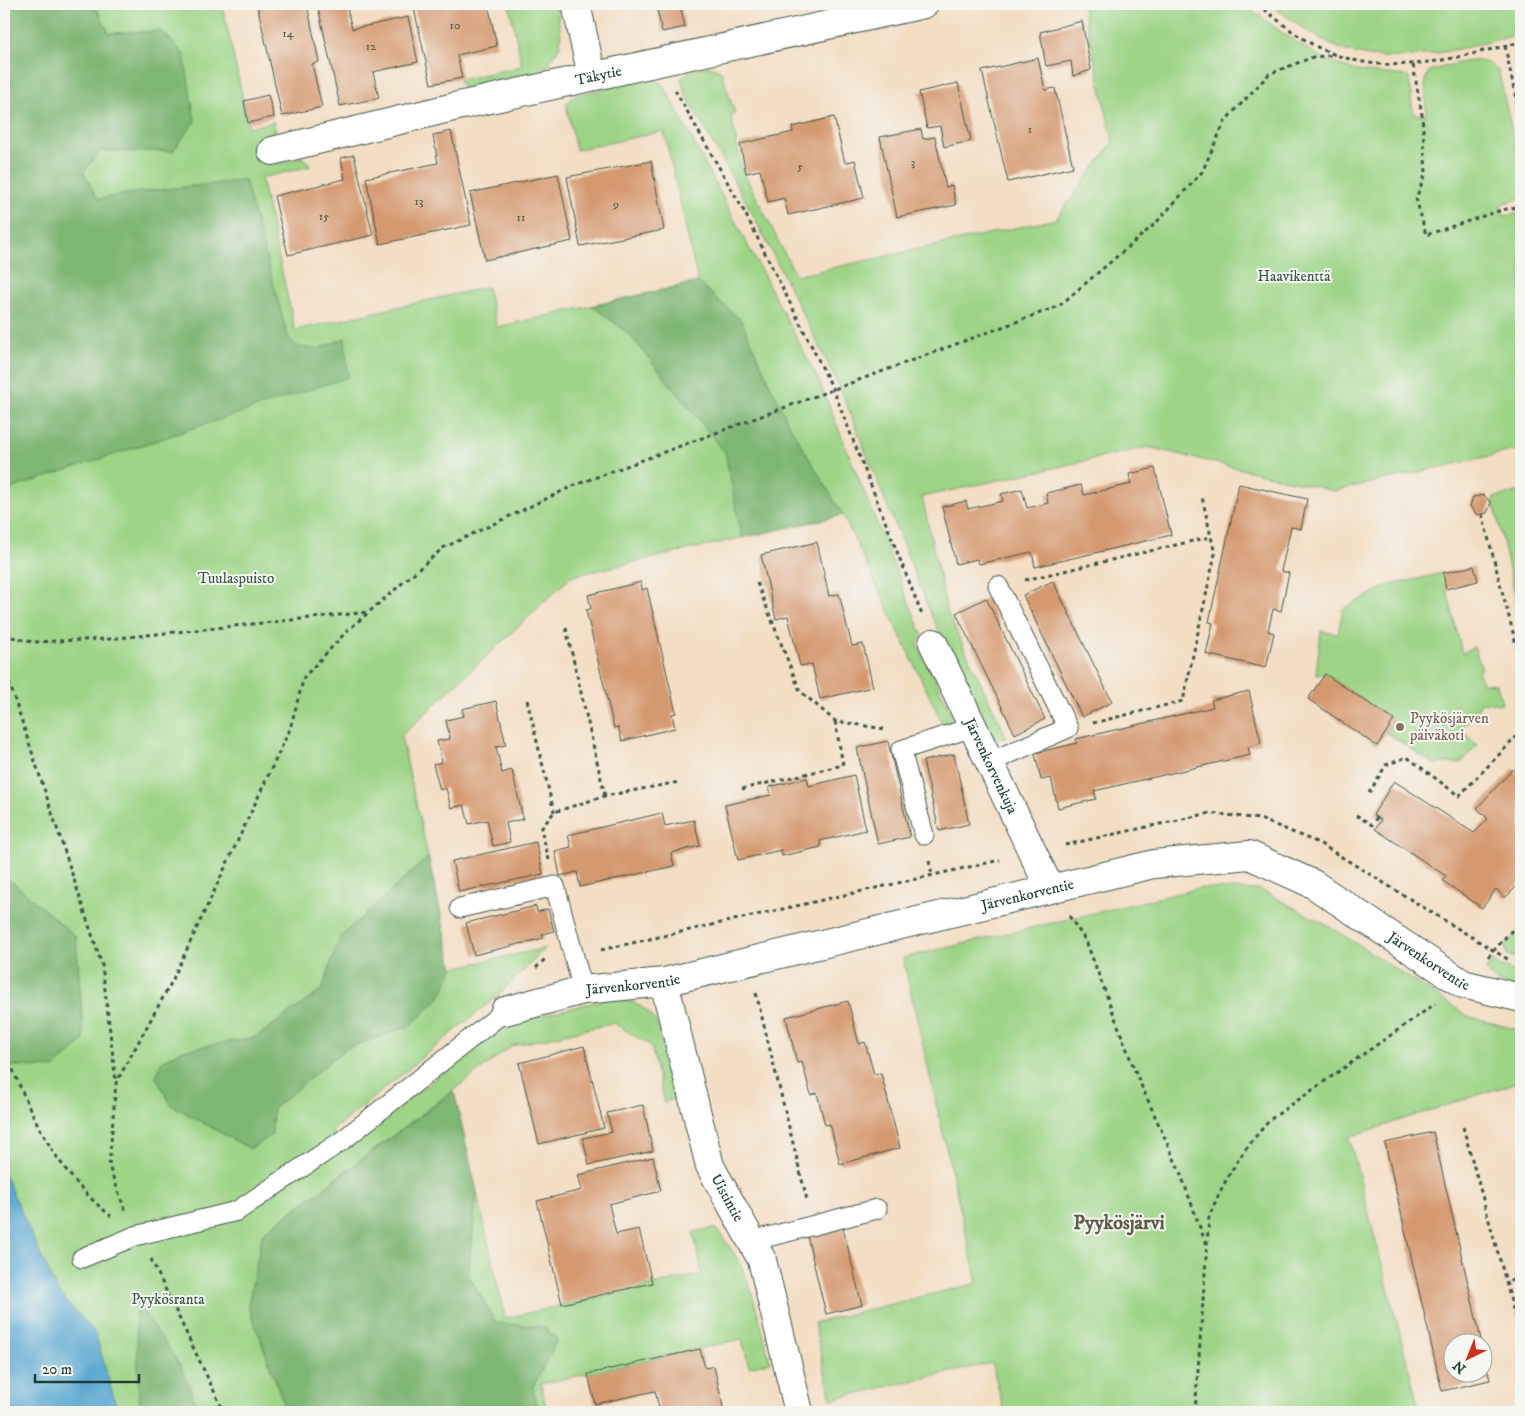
<svg xmlns="http://www.w3.org/2000/svg" width="1525" height="1416" font-family="'IM FELL DW Pica',serif">
  <style>
    .green { fill: #9dd486; stroke: #5e885d }
    .forest { fill: #7eb673; stroke: #4e7a54 }
    .water { fill: #56a6d0; stroke: #3a7282 }
    .building { fill: #d5996f }
    .lines { fill: none; stroke-linecap: round; stroke-linejoin: round }
    .service-casing { stroke: #3f5549; stroke-width: 21 }
    .minor-casing { stroke: #3f5549; stroke-width: 30 }
    .path { stroke: #3f5549; stroke-width: 3; stroke-dasharray: 4 4; stroke-linecap: butt }
    .service { stroke: #fff; stroke-width: 19 }
    .minor { stroke: #fff; stroke-width: 28 }
    .education-dot { fill: #8d6e63; stroke: #f6f6f2; stroke-width: 2 }
    .labels { text-anchor: middle; stroke-width: 4; stroke-linejoin: round; paint-order: stroke }
    .number-label { font-size: 12px; fill: #4c5443 }
    .street-label { font-size: 15px; fill: #1f3d34; stroke: #f6f6f2 }
    .park-label { font-size: 15px; fill: #385b44; stroke: #f6f6f2 }
    .education-label { font-size: 15px; fill: #785e54; stroke: #f6f6f2; text-anchor: start }
    .district-label { font-size: 20px; font-weight: bold; fill: #5f5d49; stroke: #f6f6f2 }
  </style>
  <rect width="100%" height="100%" fill="#f6f6f2"/>
  <filter id="ink" filterUnits="userSpaceOnUse"><feTurbulence type="fractalNoise" baseFrequency=".02" numOctaves="2"/><feDisplacementMap in="SourceGraphic" scale="10" xChannelSelector="R" yChannelSelector="G"/><feConvolveMatrix kernelMatrix="1 2 1 2 8 2 1 2 1" color-interpolation-filters="sRGB"/></filter>
  <filter id="wash" filterUnits="userSpaceOnUse"><feTurbulence type="fractalNoise" baseFrequency=".0096" numOctaves="4" result="noise"/><feDisplacementMap in="SourceGraphic" scale="20" xChannelSelector="R" yChannelSelector="G"/><feGaussianBlur stdDeviation="1.12" result="paint"/><feColorMatrix in="noise" values="0 0 0 0 0 0 0 0 0 0 0 0 0 0 0 0 0 1.4 0 .05"/><feComposite in="paint" operator="in"/></filter>
  <g filter="url(#wash)">
    <rect width="100%" height="100%" fill="#f3ddc3"/>
    <g class="green">
      <path d="M94 4H222L249 127 274 122 276 133 272 131 269 137 274 161 278 164 303 157 311 166 261 178 295 330 487 287 497 327 698 282 664 131 576 150 567 109V103L573 96 650 78 660 82 670 97 819 381 923 637 917 643 952 714 950 722 944 727 843 515 572 576 401 736 453 968 546 948 500 994 332 1131 344 1151 477 1045 504 1028 518 1021 611 998C627 998 649 1007 656 1023 665 1042 671 1076 676 1098L664 1103 651 1046 614 1023 512 1046 263 1233 248 1305 287 1412H118L95 1333 57 1291 4 1174V1065L54 1068 76 937 4 875V395L245 180C196 187 146 189 98 200L83 171 101 151H173L162 31 109 33Z"/>
      <path d="M509 4H556L561 36 560 46 549 64 542 70 464 90 459 80 522 66Z"/>
      <path d="M1082 4H1108L1122 10 1130 11 1148 4H1244L1285 35 1325 60 1356 71 1406 76 1409 78 1413 114 1426 115 1425 80 1429 71C1451 66 1485 50 1499 73L1521 173V198L1501 204 1504 216 1521 213V449L1334 491 1148 447 922 497 948 614 1007 738 994 739 932 617 840 388 751 211 685 93 681 79C688 68 711 62 721 71L735 114 731 115 742 169 796 276 1056 219 1113 142Z"/>
      <path d="M1270 4H1521V34C1465 47 1389 72 1334 46 1311 35 1290 19 1270 4Z"/>
      <path d="M1521 491V622L1493 498Z"/>
      <path d="M1443 573 1462 653 1474 647 1482 668 1478 670 1482 683 1497 684 1502 704 1481 702 1476 713 1461 729 1477 745 1461 763H1438L1435 765 1386 732 1394 720 1325 674H1316L1321 631 1338 634 1343 609 1387 586Z"/>
      <path d="M1200 888 1261 890 1334 929 1468 1016 1521 1031V1081L1349 1137 1420 1412H1004L992 1363 831 1399 814 1323 977 1283 903 958Z"/>
      <path d="M1521 929V959L1507 955 1505 946Z"/>
      <path d="M1493 961 1500 966 1521 973V990C1510 986 1489 982 1486 969Z"/>
      <path d="M477 1192 505 1318 702 1274 693 1232 715 1228C750 1266 758 1314 770 1362L749 1367 742 1339 541 1384 547 1412H539L533 1387 557 1339 544 1327 496 1323 468 1274Z"/>
    </g>
    <g class="forest">
      <path d="M4 4H94L109 33 162 31 184 54 195 121 173 151H101L83 172 98 199C147 189 196 187 245 180L288 337 298 347 318 349 345 338 348 377 4 491Z"/>
      <path d="M698 282 741 320 788 423 843 515 742 538 725 452 629 334 592 306Z"/>
      <path d="M428 857 453 968 441 996 410 1026 345 1049 273 1109 272 1135 250 1149 171 1105 156 1077 162 1061 183 1050 256 1037 322 990 340 937Z"/>
      <path d="M4 875 76 937 84 1040 54 1068 4 1065Z"/>
      <path d="M454 1091 477 1192 468 1274 496 1323 544 1327 557 1340 533 1387 539 1412H287L248 1305 263 1233Z"/>
      <path d="M135 1300 180 1365 200 1412H140Z"/>
    </g>
    <path class="water" d="M4 1174 57 1291 95 1333 118 1412H4Z"/>
    <g id="blocks">
      <g class="building">
        <path d="M257 4H307L319 62 312 64 322 107 282 116Z"/>
        <path d="M333 4H346L352 29 408 17 418 62 373 72 379 98 340 106 318 7Z"/>
        <path d="M413 4H488L497 46 457 55 462 78 431 84Z"/>
        <path d="M656 4H680L685 27 662 32Z"/>
        <path d="M763 4H781V5L764 8Z"/>
        <path d="M1082 21 1091 70 1073 76 1071 61 1046 66 1040 32Z"/>
        <path d="M1038 58 1045 90 1055 88 1073 167 1008 182 982 71Z"/>
        <path d="M958 83 971 141 944 147 940 126 927 128 919 92Z"/>
        <path d="M268 95 274 117 248 123 244 101Z"/>
        <path d="M834 117 845 163 855 160 864 198 788 215 784 198 768 202 760 170 746 173 740 144 793 132 792 127Z"/>
        <path d="M921 129 923 139 935 137 946 187 952 185 956 205 897 217 880 137Z"/>
        <path d="M451 131 471 225 380 244 366 178 438 163 433 135Z"/>
        <path d="M354 155 373 235 288 255 274 196 345 179 341 158Z"/>
        <path d="M651 161 664 230 580 246 567 177Z"/>
        <path d="M558 174 572 241 485 260 470 193Z"/>
        <path d="M1155 468 1171 535 1035 567 1032 552 979 564 977 559 956 564 942 507 966 501 968 509 1003 501 1001 494 1022 489 1027 508 1048 503 1046 493 1081 485 1084 495 1131 484 1129 474Z"/>
        <path d="M1239 484 1307 499 1301 529 1291 527 1281 571 1289 573 1281 611 1273 609 1268 631 1274 633 1266 668 1206 654 1213 623 1209 622Z"/>
        <path d="M1484 495 1491 503 1487 513 1477 515 1470 506 1473 497Z"/>
        <path d="M817 542 829 596 839 594 852 646 863 644 873 687 820 699 812 664 800 666 788 616 776 619 761 555Z"/>
        <path d="M1474 566 1478 581 1446 589 1443 573Z"/>
        <path d="M1053 581 1112 702 1082 717 1023 595Z"/>
        <path d="M641 582 642 590 647 588 676 713 672 714 675 728 622 741 618 727 614 728 586 610 591 609 588 595Z"/>
        <path d="M986 598 1045 719 1015 734 956 613Z"/>
        <path d="M1325 674 1394 720 1377 746 1308 699Z"/>
        <path d="M1249 691 1261 743 1248 747 1250 755 1094 791 1096 799 1058 808 1051 778 1041 780 1035 753 1077 743 1076 739 1213 707 1211 700Z"/>
        <path d="M496 701 506 745 496 747 502 773 512 770 523 819 506 823 510 842 493 846 487 820 469 824 464 805 451 808 446 788 440 790 433 764 442 762 437 741 450 739 446 720 464 716 462 709Z"/>
        <path d="M888 741 910 837 878 844 857 748Z"/>
        <path d="M954 754 969 824 939 831 923 761Z"/>
        <path d="M1513 769 1521 777V882L1505 898 1496 889 1482 908 1443 881 1446 876 1375 829 1381 820 1373 815 1394 781 1474 833 1488 819 1477 808Z"/>
        <path d="M854 775 866 830 820 841 821 847 782 856 781 850 738 860 725 805 771 795 769 787 807 778 809 786Z"/>
        <path d="M662 813 665 826 694 820 700 846 671 853 674 866 580 887 577 872 560 876 555 851 571 847 568 835Z"/>
        <path d="M536 842 543 874 459 892 452 861Z"/>
        <path d="M536 906 537 912 548 909 554 931 542 934 544 938 474 955 466 923Z"/>
        <path d="M848 1001 859 1044 865 1042 874 1074 881 1073 900 1148 840 1164 830 1124 825 1125 817 1093 811 1095 802 1062 797 1063 786 1017Z"/>
        <path d="M584 1046 604 1128 539 1144 519 1063Z"/>
        <path d="M643 1105 653 1151 589 1165 583 1138 612 1132 607 1113Z"/>
        <path d="M1433 1132 1482 1344H1452V1374H1482L1483 1351 1490 1380 1442 1391 1385 1143Z"/>
        <path d="M653 1157 661 1191 609 1204 616 1234 639 1229 652 1283 562 1304 537 1201 582 1190 578 1175Z"/>
        <path d="M843 1228 862 1305 826 1314 807 1236Z"/>
        <path d="M700 1349 705 1368 714 1366 724 1412H660L655 1391 595 1404 588 1374Z"/>
      </g>
    </g>
  </g>
  <g filter="url(#ink)">
    <use href="#blocks" fill-opacity="0" stroke="#3f5549" stroke-width="1"/>
    <g class="lines">
      <defs>
        <g id="service">
          <path d="M990 762 1068 728 998 586"/>
          <path d="M924 835 901 750 973 727"/>
          <path d="M460 908 555 886 583 990"/>
          <path d="M752 1241 877 1209"/>
          <path d="M82 1258 135 1236 237 1211 343 1140 505 1011"/>
        </g>
        <g id="minor">
          <path d="M576 4 592 76"/>
          <path id="s1" d="M272 151 458 106 924 4"/>
          <path id="s2" d="M933 643 1050 889"/>
          <path id="s3" d="M664 982 710 1166 762 1260 799 1412"/>
          <path id="s4" d="M505 1011 583 990 664 982 1154 864 1249 855 1313 884 1463 984 1521 998"/>
        </g>
      </defs>
      <use href="#service" class="service-casing"/>
      <use href="#minor" class="minor-casing"/>
      <g class="path">
        <path d="M1258 4C1280 22 1304 43 1331 53 1394 78 1458 57 1521 42"/>
        <path d="M1505 46 1521 123"/>
        <path d="M1413 65 1422 115 1426 173 1416 198 1426 235 1502 210 1521 206"/>
        <path d="M675 90 745 213 833 389 922 615"/>
        <path d="M1482 514 1521 663"/>
        <path d="M1025 580 1210 537"/>
        <path d="M757 583 800 691 835 721 884 729"/>
        <path d="M566 628 605 796"/>
        <path d="M4 635 32 642 108 639 369 612"/>
        <path d="M4 667 102 965 116 1082"/>
        <path d="M527 700 554 812"/>
        <path d="M1093 723 1183 701 1215 554 1202 497"/>
        <path d="M742 789 843 765 835 721"/>
        <path d="M1369 793 1386 765 1407 757 1459 796 1521 732"/>
        <path d="M1356 815 1372 825 1377 817"/>
        <path d="M1065 845 1210 813 1260 819 1319 843 1509 960"/>
        <path d="M549 860 541 829 554 812 605 796 679 782"/>
        <path d="M929 861 932 875"/>
        <path d="M1069 916 1086 941 1137 1076 1180 1172 1206 1244"/>
        <path d="M601 950 1000 860"/>
        <path d="M1488 957 1521 920"/>
        <path d="M536 968 546 958"/>
        <path d="M756 993 807 1200"/>
        <path d="M4 1047C29 1111 55 1172 111 1216"/>
        <path d="M1463 1127 1506 1282"/>
        <path d="M125 1210 109 1166 116 1083 172 981 290 729 304 677 347 631 443 548 575 485 1059 306 1155 224 1202 172 1225 121 1269 74 1313 57 1335 55"/>
        <path d="M151 1259 224 1412"/>
        <path d="M1521 1278 1506 1282 1521 1340"/>
        <path d="M1195 1412 1209 1217C1224 1179 1243 1149 1271 1119L1435 1004"/>
      </g>
      <use href="#service" class="service"/>
      <use href="#minor" class="minor"/>
    </g>
  </g>
  <circle class="education-dot" cx="1400" cy="727" r="5"/>
  <g class="labels">
    <g class="number-label">
      <text x="455" y="29">10</text>
      <text x="288" y="37">14</text>
      <text x="371" y="50">12</text>
      <text x="1030" y="133">1</text>
      <text x="913" y="166">3</text>
      <text x="800" y="170">5</text>
      <text x="419" y="205">13</text>
      <text x="616" y="208">9</text>
      <text x="324" y="220">15</text>
      <text x="521" y="221">11</text>
    </g>
    <g class="street-label">
      <text dy="5" stroke="none"><textPath href="#s1" startOffset="335">Täkytie</textPath></text>
      <text dy="5" stroke="none"><textPath href="#s2" startOffset="136">Järvenkorvenkuja</textPath></text>
      <text dy="5" stroke="none"><textPath href="#s4" startOffset="536">Järvenkorventie</textPath></text>
      <text dy="5" stroke="none"><textPath href="#s4" startOffset="971">Järvenkorventie</textPath></text>
      <text dy="5" stroke="none"><textPath href="#s4" startOffset="131">Järvenkorventie</textPath></text>
      <text dy="5" stroke="none"><textPath href="#s3" startOffset="226">Uistintie</textPath></text>
    </g>
    <g class="park-label">
      <text x="1294" y="281">Haavikenttä</text>
      <text x="236" y="583">Tuulaspuisto</text>
      <text x="168" y="1304">Pyykösranta</text>
    </g>
    <g class="education-label">
      <text x="1410" y="723">Pyykösjärven<tspan x="1410" dy="17">päiväkoti</tspan></text>
    </g>
    <g class="district-label">
      <text x="1119" y="1229">Pyykösjärvi</text>
    </g>
  </g>
  <rect width="1525" height="1416" fill="none" stroke="#f6f6f2" stroke-width="20"/>
  <g transform="translate(1468 1358) rotate(223)"><circle r="24" fill="#f6f6f2" stroke="#a0aca6"/>
  <path d="M0-4L9 19L0 12L-9 19Z" fill="#c8321e"/>
  <text y="-8" font-size="14" font-weight="bold" text-anchor="middle" fill="#1f3d34">N</text>
  </g>
  <path d="M35 1374v8h104v-8" fill="none" stroke="#1f3d34" stroke-width="2.5"/>
  <text x="42" y="1374" font-size="15" fill="#1f3d34" stroke="#f6f6f2" stroke-width="4" paint-order="stroke">20 m</text>
</svg>
